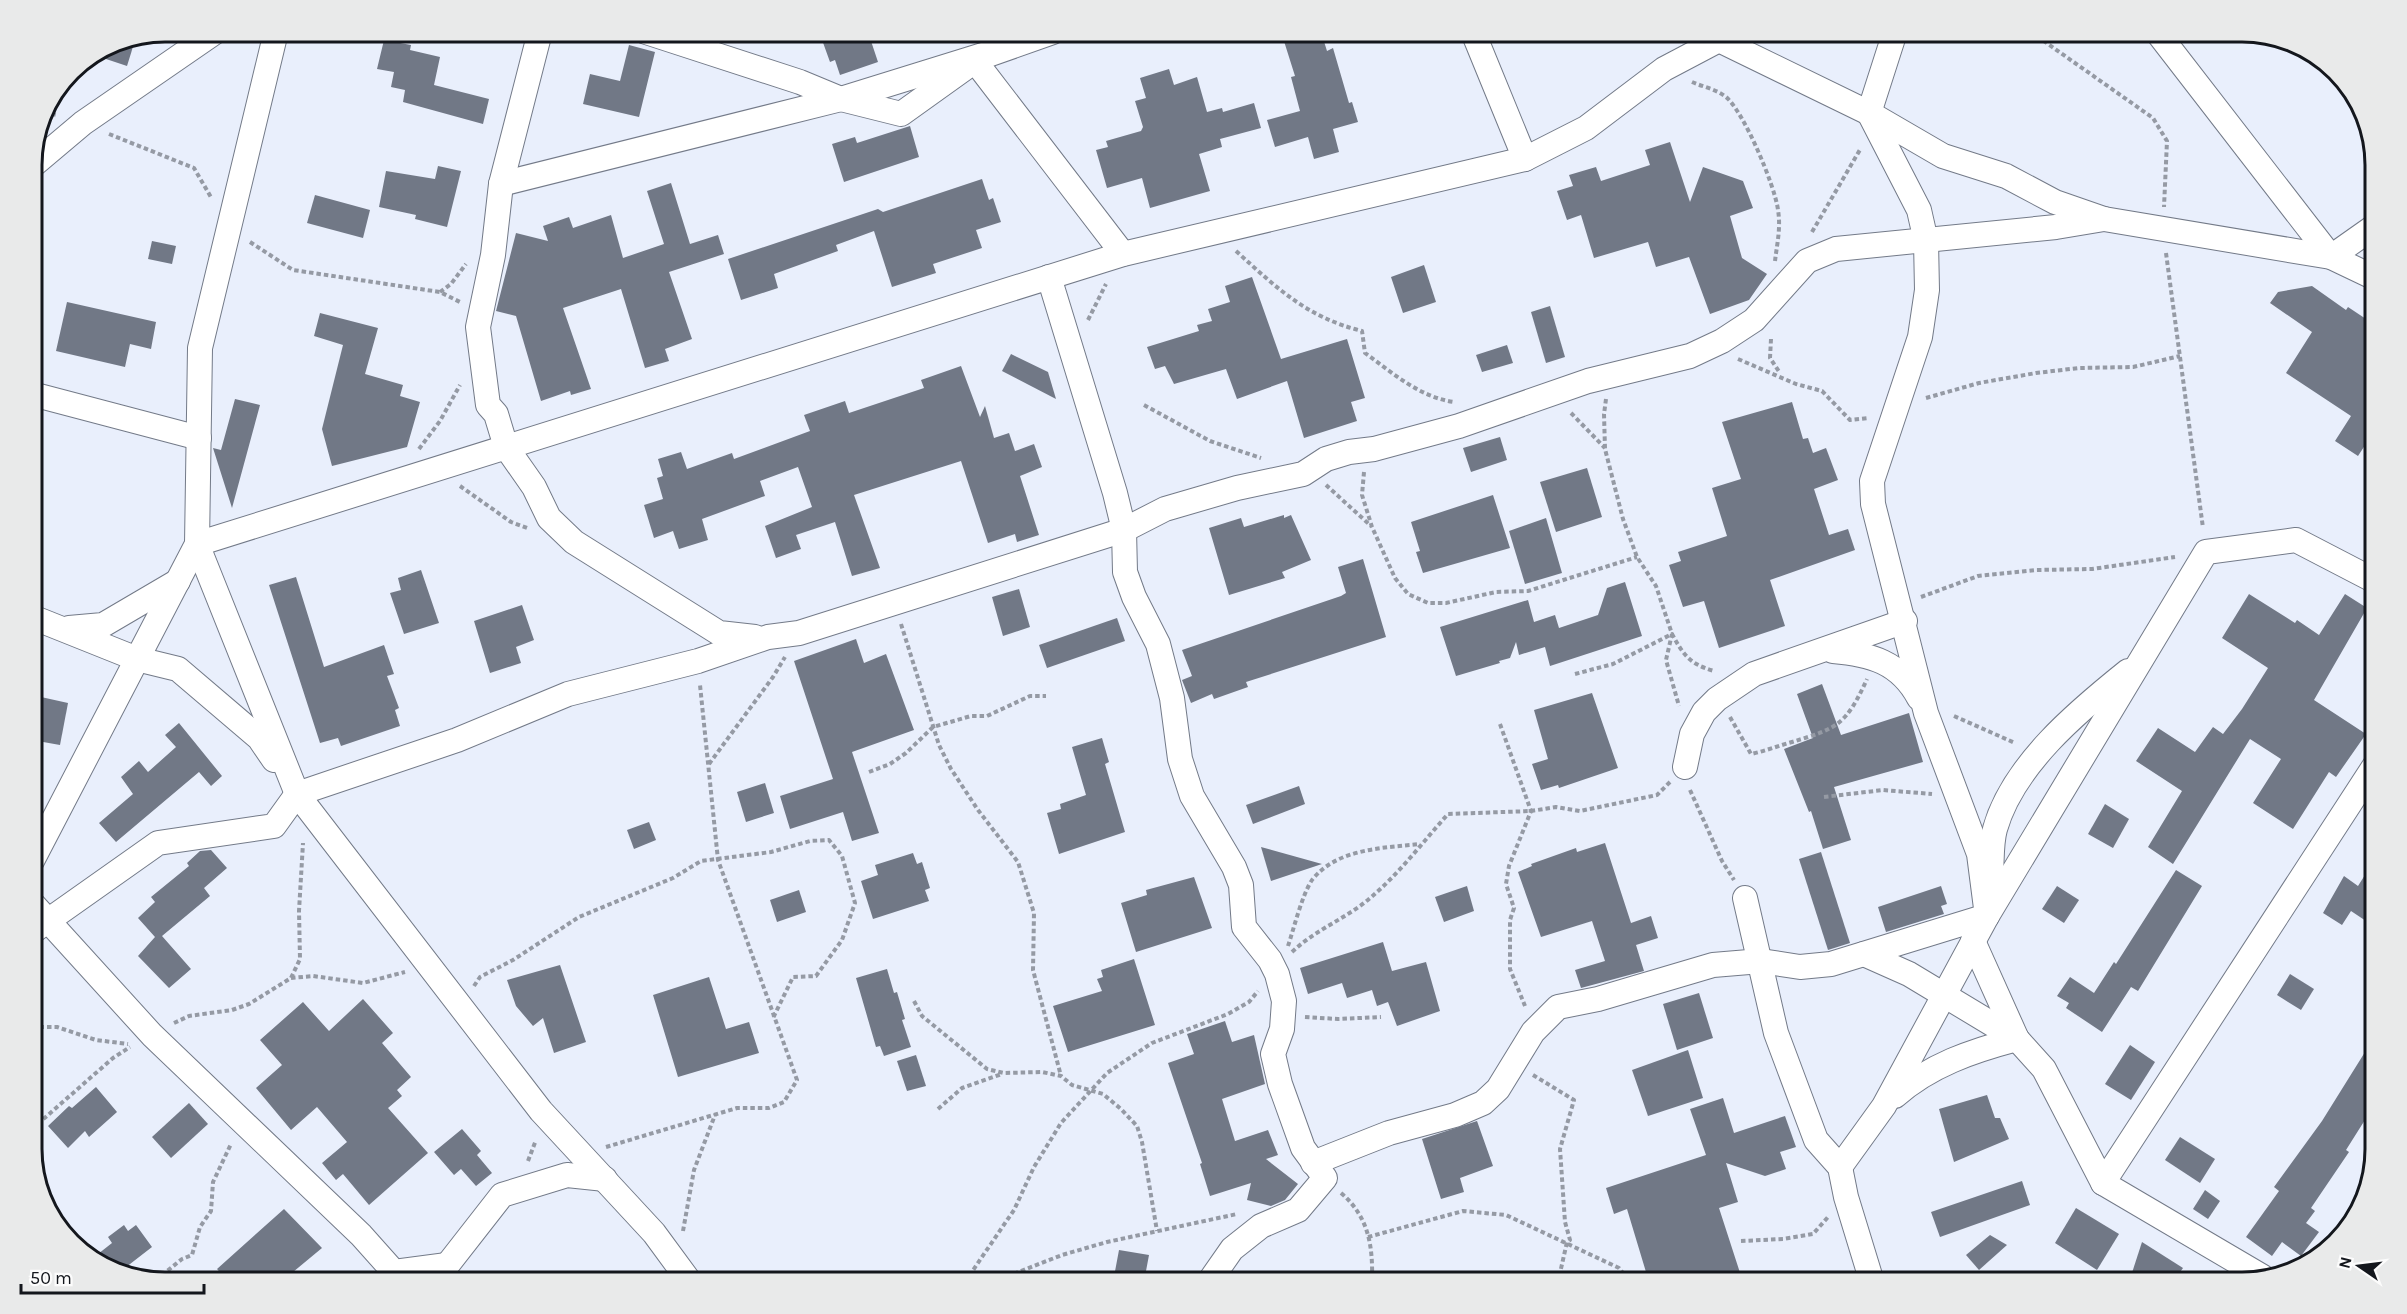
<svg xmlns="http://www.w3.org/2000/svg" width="2407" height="1314" font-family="Karla,sans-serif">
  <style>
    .building { fill: #717886 }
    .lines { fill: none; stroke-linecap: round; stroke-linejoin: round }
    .street-casing { stroke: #737a88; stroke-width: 26 }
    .path { stroke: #959aa4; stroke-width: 4; stroke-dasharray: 4.5 3; stroke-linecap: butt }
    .street { stroke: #fff; stroke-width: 24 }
    .rim { fill: none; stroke: #14171d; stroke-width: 3 }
  </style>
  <rect width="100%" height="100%" fill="#e9effc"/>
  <g class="building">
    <path d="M839 32H868L878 62 840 75 835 60 830 62 821 37Z"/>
    <path d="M1303 32H1321L1327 51 1333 48 1349 103 1352 102 1358 122 1333 129 1339 152 1314 159 1308 137 1275 147 1267 120 1300 111 1291 77 1295 76 1283 38Z"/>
    <path d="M136 37 127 66 94 55 114 42Z"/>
    <path d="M384 40 411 45 410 50 440 57 434 85 489 99 483 124 403 102 405 90 391 87 394 72 377 69Z"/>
    <path d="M629 45 655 52 639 117 583 104 590 74 620 81Z"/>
    <path d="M1169 69 1174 85 1197 77 1207 112 1222 108 1223 112 1254 103 1261 128 1220 139 1222 147 1199 154 1210 191 1150 208 1142 178 1107 188 1096 150 1108 147 1106 141 1141 131 1143 127 1135 101 1146 98 1140 78Z"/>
    <path d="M910 126 919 157 844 182 832 144 855 137 857 143Z"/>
    <path d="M1670 142 1690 202 1703 167 1743 181 1753 208 1730 216 1742 258 1767 274 1749 300 1710 314 1689 257 1656 267 1648 242 1594 258 1581 215 1567 220 1557 191 1573 186 1569 175 1596 167 1601 181 1650 165 1645 150Z"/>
    <path d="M438 166 461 171 447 227 415 219 416 215 379 207 386 171 435 179Z"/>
    <path d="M982 179 989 200 993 198 1001 222 976 230 982 248 933 264 936 273 892 287 874 231 836 245 838 251 774 274 778 288 741 300 728 259 878 209 883 212Z"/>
    <path d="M671 183 690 244 718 235 724 254 669 272 692 339 665 349 669 361 645 368 621 289 563 308 591 389 571 395 570 391 541 401 516 316 496 311 516 233 548 241 543 226 569 217 573 228 611 215 623 258 664 244 647 191Z"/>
    <path d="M315 195 370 210 363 238 307 223Z"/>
    <path d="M152 241 176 246 172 264 148 259Z"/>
    <path d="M1424 265 1436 302 1403 313 1391 277Z"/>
    <path d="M1252 277 1281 359 1347 339 1365 398 1351 402 1357 421 1304 438 1287 381 1237 399 1226 369 1174 384 1165 366 1155 369 1147 347 1199 331 1197 325 1212 321 1208 309 1230 302 1225 286Z"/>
    <path d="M2312 286 2346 310 2348 307 2375 325V430L2358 456 2335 441 2351 416 2286 373 2312 332 2270 303 2278 292Z"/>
    <path d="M67 302 156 322 151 349 130 344 125 367 56 351Z"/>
    <path d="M1550 306 1565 357 1546 363 1531 312Z"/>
    <path d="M320 313 378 328 365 374 403 385 400 396 420 402 407 447 332 466 322 429 343 345 314 336Z"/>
    <path d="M1507 345 1513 363 1482 372 1476 355Z"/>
    <path d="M1011 354 1048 372 1056 399 1002 371Z"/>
    <path d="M961 366 980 417 985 406 994 438 1009 433 1015 451 1034 444 1042 467 1020 476 1039 535 1017 542 1015 534 988 543 961 461 854 495 880 568 852 576 835 522 796 535 801 549 776 558 765 526 812 507 798 467 760 481 765 496 702 519 708 540 679 549 673 531 654 538 644 505 663 499 657 478 663 476 658 459 681 452 687 469 732 453 734 459 810 431 804 415 845 401 849 413 924 388 921 380Z"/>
    <path d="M235 399 260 405 232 508 213 448 221 450Z"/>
    <path d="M1792 402 1803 439 1808 438 1813 453 1826 448 1838 480 1814 489 1829 535 1848 529 1855 550 1770 580 1785 626 1719 648 1704 601 1683 607 1669 565 1681 561 1678 552 1727 536 1712 488 1741 479 1722 422Z"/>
    <path d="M1500 437 1507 460 1471 472 1463 448Z"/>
    <path d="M1587 468 1602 517 1556 532 1540 482Z"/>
    <path d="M1493 495 1510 548 1423 573 1416 552 1420 551 1411 522Z"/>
    <path d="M1284 515V518L1291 515 1311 560 1282 572 1285 578 1229 595 1209 528 1241 518 1244 527Z"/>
    <path d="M1546 518 1562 573 1525 584 1509 531Z"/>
    <path d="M1363 559 1386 637 1246 682 1248 687 1214 699 1212 694 1191 703 1182 680 1192 676 1182 650 1341 596 1346 593 1338 567Z"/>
    <path d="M421 570 439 623 404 634 390 593 401 590 398 578Z"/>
    <path d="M296 577 324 667 384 645 394 674 387 676 399 708 395 710 400 726 341 746 338 738 320 743 269 585Z"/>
    <path d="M1625 582 1642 636 1550 666 1545 647 1519 655 1516 642 1510 658 1499 661 1500 663 1456 676 1440 627 1528 600 1534 622 1555 615 1559 628 1598 615 1607 588Z"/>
    <path d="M1019 589 1030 627 1003 636 992 597Z"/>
    <path d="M2249 594 2295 623 2297 620 2319 635 2345 594 2367 608 2314 700 2366 734 2336 777 2329 772 2293 829 2253 803 2281 759 2250 739 2173 864 2148 847 2182 791 2136 761 2158 728 2195 752 2213 727 2223 734 2242 709 2268 668 2222 638Z"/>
    <path d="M522 605 534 640 516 647 521 663 490 673 474 621Z"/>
    <path d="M1117 618 1125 641 1047 668 1039 645Z"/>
    <path d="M856 639 864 663 886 654 914 730 852 752 879 833 852 841 843 812 790 829 780 796 833 779 794 661Z"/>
    <path d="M1822 684 1841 735 1909 713 1923 762 1834 787 1851 840 1823 849 1811 811 1809 812 1784 749 1813 738 1797 694Z"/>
    <path d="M1592 693 1618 768 1559 788 1558 785 1541 790 1532 764 1548 759 1534 710Z"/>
    <path d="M32 695 68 703 60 745 32 740Z"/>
    <path d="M179 723 222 776 211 786 199 772 116 842 99 823 133 794 121 777 139 761 148 772 176 747 165 735Z"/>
    <path d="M1102 738 1109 762 1105 764 1125 832 1059 854 1047 813 1061 809 1060 804 1086 795 1072 747Z"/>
    <path d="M765 783 774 813 746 822 737 792Z"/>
    <path d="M1299 786 1305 804 1253 824 1246 805Z"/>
    <path d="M2105 804 2129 819 2113 848 2088 834Z"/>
    <path d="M649 822 656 840 634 849 627 830Z"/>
    <path d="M1605 843 1631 923 1651 916 1658 938 1636 945 1644 971 1581 988 1575 970 1605 961 1592 921 1541 937 1518 872 1532 866 1531 864 1576 848 1577 852Z"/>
    <path d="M1261 847 1322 864 1271 881Z"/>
    <path d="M211 850 227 868 204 888 210 896 162 936 191 969 169 988 138 956 155 937 138 918 155 902 151 897 189 866 187 863 200 851Z"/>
    <path d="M1821 852 1850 943 1828 950 1799 859Z"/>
    <path d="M913 853 917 864 922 862 930 888 925 890 929 901 873 919 861 881 878 875 875 865Z"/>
    <path d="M2375 859V927L2351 911 2342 925 2323 913 2344 876 2358 886Z"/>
    <path d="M2176 870 2202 886 2138 991 2131 987 2102 1032 2066 1008 2069 1003 2057 996 2070 977 2094 993 2114 962 2116 964Z"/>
    <path d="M1194 877 1212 928 1136 952 1121 903 1147 895 1146 890Z"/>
    <path d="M1467 886 1474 911 1444 922 1435 897Z"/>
    <path d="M1941 886 1947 904 1941 906 1944 914 1886 932 1878 907Z"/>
    <path d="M2057 886 2079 900 2064 923 2042 909Z"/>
    <path d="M799 890 806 912 777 922 770 900Z"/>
    <path d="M1383 942 1392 971 1426 962 1440 1011 1397 1026 1388 1002 1377 1006 1372 990 1347 998 1342 983 1308 994 1300 968Z"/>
    <path d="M1134 959 1155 1025 1068 1052 1053 1006 1102 991 1097 979 1103 977 1101 970Z"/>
    <path d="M560 965 586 1042 554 1053 543 1018 533 1026 516 1006 507 980Z"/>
    <path d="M887 969 894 993 897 992 905 1019 902 1020 911 1047 884 1056 880 1046 876 1047 856 978Z"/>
    <path d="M2290 974 2314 989 2301 1010 2277 995Z"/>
    <path d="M709 977 726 1029 749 1022 759 1053 678 1077 653 995Z"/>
    <path d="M1699 993 1713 1038 1677 1050 1663 1004Z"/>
    <path d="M363 999 393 1033 382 1043 411 1077 397 1090 402 1096 388 1108 428 1153 369 1205 343 1174 336 1180 322 1163 347 1142 317 1107 291 1130 256 1088 282 1065 260 1040 303 1002 329 1031Z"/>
    <path d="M1225 1021 1232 1042 1254 1035 1265 1084 1222 1099 1235 1141 1268 1130 1278 1155 1266 1159 1298 1184 1285 1200 1271 1206 1247 1200 1251 1183 1210 1196 1200 1164 1202 1163 1168 1063 1194 1054 1187 1034Z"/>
    <path d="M2375 1036V1104L2346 1150 2349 1152 2311 1208 2315 1211 2306 1223 2319 1232 2301 1256 2282 1242 2272 1256 2246 1237 2279 1191 2274 1187 2322 1121Z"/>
    <path d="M2130 1045 2155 1062 2131 1100 2105 1084Z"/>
    <path d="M1688 1050 1703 1098 1648 1116 1632 1070Z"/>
    <path d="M916 1055 926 1086 907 1091 897 1061Z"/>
    <path d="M96 1087 117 1112 89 1137 85 1131 68 1148 48 1126 69 1106 72 1108Z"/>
    <path d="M1987 1095 1995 1118H2000L2009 1139 1954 1162 1939 1109Z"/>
    <path d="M1723 1098 1734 1133 1785 1116 1796 1147 1780 1152 1786 1169 1765 1176 1726 1163 1738 1202 1719 1208 1743 1282H1649L1627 1209 1614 1214 1606 1188 1706 1155 1690 1109Z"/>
    <path d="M189 1103 208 1124 171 1158 152 1137Z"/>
    <path d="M1477 1121 1493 1166 1460 1178 1464 1192 1441 1199 1422 1139Z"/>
    <path d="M462 1129 481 1151 477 1155 492 1173 476 1186 461 1169 454 1175 434 1152Z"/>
    <path d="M2180 1137 2215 1159 2200 1183 2165 1160Z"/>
    <path d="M2022 1181 2030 1205 1940 1237 1931 1212Z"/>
    <path d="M2205 1190 2220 1201 2208 1219 2193 1209Z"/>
    <path d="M2076 1208 2119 1234 2097 1270 2055 1243Z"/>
    <path d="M284 1209 322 1248 287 1277 284 1274 274 1282H229L217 1269Z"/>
    <path d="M124 1225 128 1231 136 1225 152 1247 121 1271 109 1267 98 1254 112 1243 108 1237Z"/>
    <path d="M1990 1235 2007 1245 1979 1270 1966 1255Z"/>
    <path d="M2142 1242 2183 1268 2173 1282H2129Z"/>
    <path d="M1119 1250 1149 1255 1144 1282H1113Z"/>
  </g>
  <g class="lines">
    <defs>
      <g id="street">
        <path d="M276 32 200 348 197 544 297 794 541 1111 654 1233 690 1282"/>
        <path d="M540 32 501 184 493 255 478 327 488 405 496 414 506 447 534 487 549 518 574 542 719 633 755 637"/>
        <path d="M646 32 800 82 841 99 901 114 975 61 1123 254"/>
        <path d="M1473 32 1525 159"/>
        <path d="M1716 32 1719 40 1869 113 1943 156 2006 176 2055 202 2104 219 2331 257 2375 278"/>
        <path d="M1895 32 1869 113 1919 210 1926 241 1927 290 1920 337 1872 481 1873 504 1926 713 1979 854 1987 916"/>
        <path d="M2157 32 2331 257 2375 226"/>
        <path d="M985 56 1053 32"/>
        <path d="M32 166 83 123 215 32"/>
        <path d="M501 184 841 99 999 50"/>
        <path d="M1049 277 1115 493 1124 530 1125 572 1134 597 1158 644 1172 698 1180 759 1192 796 1234 867 1241 885 1244 927 1270 960 1277 974 1284 1001 1282 1029 1273 1054 1280 1084 1303 1148 1325 1178 1298 1210 1261 1226 1232 1249 1209 1282"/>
        <path d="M32 394 199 438"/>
        <path d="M32 617 137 659 178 669 259 738 274 760"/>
        <path d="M69 628 103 625 178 581"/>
        <path d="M1833 651C1870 654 1900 662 1919 698"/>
        <path d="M1685 767 1692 734 1704 712 1717 699 1754 674 1905 621"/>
        <path d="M32 861 197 544 1123 254 1525 159 1586 128 1664 69 1719 40 1742 32"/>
        <path d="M1991 875C1992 861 1991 843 1995 829 2013 765 2078 711 2128 671"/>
        <path d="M1745 898 1776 1033 1816 1140 1840 1167 1846 1197 1872 1282"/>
        <path d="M32 903 152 1035 361 1235 394 1272 447 1265"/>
        <path d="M32 932 158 843 274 826 297 794 457 740 568 694 698 661 768 637 799 633 1124 530 1165 509 1237 488 1303 474 1326 459 1349 452 1374 449 1459 426 1588 381 1690 356 1722 341 1754 320 1807 261 1836 249 2056 227 2104 219"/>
        <path d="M1973 941 2017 1039 2044 1069 2103 1183"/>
        <path d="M1864 954 1909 974 2017 1039"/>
        <path d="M1895 1096C1930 1065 1972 1051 2017 1039"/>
        <path d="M1313 1163 1389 1133 1455 1115 1483 1103 1498 1089 1533 1032 1558 1007 1598 999 1713 965 1761 961 1800 967 1831 964 1987 916"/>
        <path d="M1840 1167 1884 1106 1987 916 2206 552 2296 540 2375 581"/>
        <path d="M438 1277 502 1195 567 1175 605 1179"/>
        <path d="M2263 1277 2103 1183 2375 765"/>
      </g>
    </defs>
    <use href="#street" class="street-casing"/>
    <g class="path">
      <path d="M2031 32 2153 118 2167 141 2164 207"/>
      <path d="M1692 82C1703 87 1716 89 1726 97 1744 112 1775 186 1778 210 1781 228 1777 244 1775 261"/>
      <path d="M44 112 57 115"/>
      <path d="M109 134 194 168 212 199"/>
      <path d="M1812 232 1861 148"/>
      <path d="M250 242 293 270 440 292 460 302"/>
      <path d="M1236 251C1277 288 1306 317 1362 331L1365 353C1393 373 1419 397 1454 402"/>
      <path d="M2166 253 2203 528"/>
      <path d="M440 292 451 284 466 264"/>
      <path d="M1088 320 1106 284"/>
      <path d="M1771 339 1770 358 1780 373"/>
      <path d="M1738 359 1796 384 1822 391 1850 420 1868 418"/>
      <path d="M1926 398 1979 383 2036 373 2079 368 2133 367 2180 356"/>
      <path d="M1606 399 1604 414 1605 449 1623 519 1637 557 1656 586 1672 634 1666 660 1679 706"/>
      <path d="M1144 405 1210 441 1261 458"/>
      <path d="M1571 413 1605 448"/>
      <path d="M419 449 440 421 460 385"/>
      <path d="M1364 472 1362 495 1372 527 1395 578 1408 594 1428 603H1446L1496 592 1528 591 1637 557"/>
      <path d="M1326 485 1371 526"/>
      <path d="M460 486 511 522 527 528"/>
      <path d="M1921 597 1978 576 2036 570 2092 569 2175 557"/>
      <path d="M901 624 939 745 951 769 978 810 1018 862 1034 913 1033 970 1061 1076"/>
      <path d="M1575 674 1613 664 1672 634C1684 656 1690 664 1714 671"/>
      <path d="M1954 716 2015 743"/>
      <path d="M1730 717 1751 754C1765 751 1778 746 1792 742 1838 728 1846 725 1867 679"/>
      <path d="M1500 724 1531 811 1509 866 1506 884 1514 908 1510 920V969L1525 1006"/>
      <path d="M709 764 773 677 785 657"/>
      <path d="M869 772 890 764 906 753 933 727 971 716H987L1030 696H1046"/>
      <path d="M1690 790 1722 861 1734 880"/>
      <path d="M1824 797 1883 790 1932 794"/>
      <path d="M1288 946C1294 928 1302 895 1312 880 1337 848 1384 848 1420 844"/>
      <path d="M1292 952C1315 930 1345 919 1369 899 1398 875 1422 843 1448 814L1531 811 1556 807 1580 811 1657 795 1670 782"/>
      <path d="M291 978 313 976 363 983 405 972"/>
      <path d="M474 986 480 977 513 960 579 917 673 878 701 861 771 852 810 841 829 840 842 856 855 903 842 940 816 976 793 977 773 1018"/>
      <path d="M914 1001 922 1016 987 1069 1004 1073 1042 1072 1061 1076 1072 1085 1103 1094 1121 1109 1137 1126 1142 1142 1157 1231"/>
      <path d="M1305 1017 1338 1019 1381 1017"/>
      <path d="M174 1023 189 1016 232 1010 249 1004 291 978 300 959 299 911 303 843"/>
      <path d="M32 1027H57L96 1040 128 1044"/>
      <path d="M1533 1075 1574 1100 1560 1149 1565 1222 1570 1240 1567 1242 1558 1282"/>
      <path d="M938 1109 962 1088 1002 1074"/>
      <path d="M32 1129 113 1058 130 1047"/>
      <path d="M606 1147 737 1108H769L784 1102 797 1080 718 860 700 685"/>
      <path d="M528 1161 536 1140"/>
      <path d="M1341 1193C1369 1217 1373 1246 1372 1282"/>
      <path d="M683 1231 694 1170 715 1115"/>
      <path d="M1368 1237 1463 1211 1506 1215 1619 1268 1630 1282"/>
      <path d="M1741 1241 1783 1239 1813 1234 1828 1217"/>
      <path d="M156 1280 182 1259 192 1255 200 1227 211 1211 213 1182 231 1144"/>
      <path d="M355 1282 366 1273"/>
      <path d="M965 1282 1014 1210 1034 1167 1061 1123 1107 1073 1152 1043 1228 1014 1249 1002 1258 991"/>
      <path d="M993 1282 1062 1255 1107 1242 1237 1214"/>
    </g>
    <use href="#street" class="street"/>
  </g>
  <path d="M0 0H2407V1314H0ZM165 42H2242A123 123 0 0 1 2365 165V1149A123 123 0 0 1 2242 1272H165A123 123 0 0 1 42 1149V165A123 123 0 0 1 165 42Z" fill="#e9eaea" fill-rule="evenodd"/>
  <path class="rim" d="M165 42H2242A123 123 0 0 1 2365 165V1149A123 123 0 0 1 2242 1272H165A123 123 0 0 1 42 1149V165A123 123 0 0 1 165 42Z"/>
  <g transform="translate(2359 1266) rotate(284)" stroke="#fcfcfc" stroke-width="4.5" paint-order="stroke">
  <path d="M0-4.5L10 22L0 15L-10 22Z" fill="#14171d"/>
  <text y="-9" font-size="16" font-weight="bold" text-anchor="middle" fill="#14171d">N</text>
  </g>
  <path d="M21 1284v9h183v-9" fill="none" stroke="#14171d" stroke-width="3"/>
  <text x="30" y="1284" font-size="18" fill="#14171d" stroke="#fcfcfc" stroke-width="4.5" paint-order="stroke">50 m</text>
</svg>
